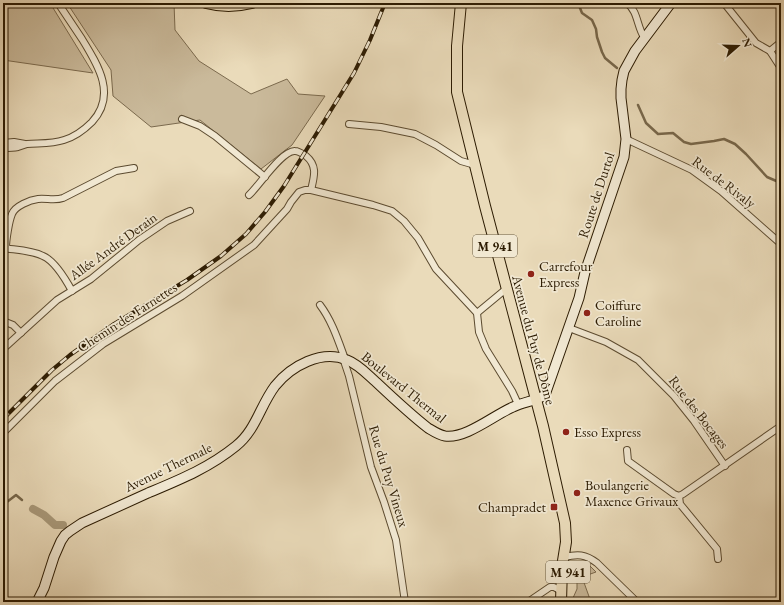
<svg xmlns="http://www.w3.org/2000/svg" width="784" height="605" font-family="'EB Garamond',serif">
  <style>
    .green { fill: #caba9b; stroke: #7b6a4e }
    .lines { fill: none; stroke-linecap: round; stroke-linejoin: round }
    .stream { stroke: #77674b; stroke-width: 2.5 }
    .canal { stroke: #a99a7b; stroke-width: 8 }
    .minor-casing { stroke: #5c4b30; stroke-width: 8 }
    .secondary-casing { stroke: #2c1b02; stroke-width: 11 }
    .primary-casing { stroke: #2c1b02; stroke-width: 12 }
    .minor { stroke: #f1e8d2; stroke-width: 6 }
    .secondary { stroke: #f1e8d2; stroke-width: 9 }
    .primary { stroke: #eadbba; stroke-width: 10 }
    .rail-casing { stroke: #2c1b02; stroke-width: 4 }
    .rail { stroke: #f1e8d2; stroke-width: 2.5; stroke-dasharray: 8; stroke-linecap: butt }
    .poi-dot { fill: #8f2418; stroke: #f1e8d2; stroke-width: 1.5 }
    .labels { text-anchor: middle; stroke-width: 3.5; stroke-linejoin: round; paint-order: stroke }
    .shield { fill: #f1e8d2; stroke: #675840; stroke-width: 1 }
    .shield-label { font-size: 13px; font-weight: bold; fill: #2c1b02 }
    .street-label { font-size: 14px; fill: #2c1b02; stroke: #f1e8d2 }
    .poi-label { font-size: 14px; fill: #2c1b02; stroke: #f1e8d2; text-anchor: start }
  </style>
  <rect width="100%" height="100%" fill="#eadbba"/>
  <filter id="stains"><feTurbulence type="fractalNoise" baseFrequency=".005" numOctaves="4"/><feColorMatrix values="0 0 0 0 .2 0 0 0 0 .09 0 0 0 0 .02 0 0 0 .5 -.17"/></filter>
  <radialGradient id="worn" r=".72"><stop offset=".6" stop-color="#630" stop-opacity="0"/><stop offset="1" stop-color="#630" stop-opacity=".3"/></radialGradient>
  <g class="green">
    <path d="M3 3H50L93 73 3 60Z"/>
    <path d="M67 3H174L175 30 199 61 251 94 287 79 298 94 325 96 292 145 261 169 200 120 151 127 113 96 111 70Z"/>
    <path d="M588 564 596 572 582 577 591 602H573V598L577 589V568Z"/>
  </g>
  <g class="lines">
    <g class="stream">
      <path d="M578 3 582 13 592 20 596 29 597 37 602 52 605 58 617 68"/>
      <path d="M638 105 646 123 658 134 673 133 684 142 691 144 714 141 724 139 735 144 746 154 767 177 781 183"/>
      <path d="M3 505 16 495 22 500"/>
    </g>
    <path class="canal" d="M33 509 44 515 55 525H63"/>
    <defs>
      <g id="minor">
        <path d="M627 3C638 11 637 27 644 37"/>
        <path d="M724 3 756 43 770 51 781 68"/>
        <path d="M770 51 781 42"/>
        <path d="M182 119 200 126 215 136 265 177"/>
        <path d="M349 124 381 127 415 134 436 145 461 161 475 165"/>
        <path d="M626 139 692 170 721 191 781 244"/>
        <path d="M3 143 14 142 25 144"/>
        <path d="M3 148C8 148 13 148 18 147 21 146 24 145 27 144 39 143 52 144 64 140 74 137 84 130 92 122 117 95 98 65 82 39 74 27 66 15 58 3"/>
        <path d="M249 195C259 186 282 150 295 151 298 151 303 154 306 156 318 166 314 177 311 190"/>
        <path d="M3 248C16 250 31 250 43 256 55 261 66 280 72 291"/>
        <path d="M6 248C6 240 9 221 12 214 15 206 30 200 38 199 46 198 55 201 63 198L116 171 134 168"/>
        <path d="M320 305C332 321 338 340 345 359"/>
        <path d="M477 313 506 289"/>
        <path d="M3 321 13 325 21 333"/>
        <path d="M569 328 606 342 638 360 674 396 694 421 725 466"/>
        <path d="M3 349 57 300 91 279 139 240 167 221 190 211"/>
        <path d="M343 358 349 376 371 467 384 502 396 540 405 602"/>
        <path d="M3 433 55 381 103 344 182 296 254 245 287 209 291 202 299 192 305 190H311L373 205 392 211 404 221 418 238 436 269 477 313 479 332 486 349 512 391 518 404"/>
        <path d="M627 450 628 461 674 494 679 496"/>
        <path d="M679 496 683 494 781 426"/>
        <path d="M679 496 680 504 717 549 718 559"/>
        <path d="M564 557C578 554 585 554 597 563L637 602"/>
        <path d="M528 602 550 587H554L561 591"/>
      </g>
      <path id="secondary" d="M37 602 44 588 54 557 61 541 65 535 70 531 82 523C104 513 126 503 148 493 179 480 209 468 236 446 256 430 260 406 275 386 291 366 322 349 347 360 358 364 367 374 376 382 393 398 410 414 428 428 433 431 439 435 445 436 466 439 494 415 513 407 523 402 536 401 545 395L579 298 585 272 624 157 626 139 621 98V89L622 80 624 71 635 51 671 3"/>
      <g id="primary">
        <path d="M206 3C221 7 236 7 252 3"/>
        <path d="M461 3 457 46V92L485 206 543 426 565 523 566 542 562 567 561 602"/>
      </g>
    </defs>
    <use href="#minor" class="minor-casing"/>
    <use href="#secondary" class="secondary-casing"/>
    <use href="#primary" class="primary-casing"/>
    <use href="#minor" class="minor"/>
    <use href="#secondary" class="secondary"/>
    <use href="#primary" class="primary"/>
    <defs>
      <path id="rail" d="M3 419 52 370 70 355 114 324 187 280 221 256 246 234 265 212 284 186 354 73 370 40 385 3"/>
    </defs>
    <use href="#rail" class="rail-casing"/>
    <use href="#rail" class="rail"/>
  </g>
  <g class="poi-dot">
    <circle cx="531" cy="274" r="4"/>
    <circle cx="587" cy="313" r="4"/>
    <circle cx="566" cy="432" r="4"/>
    <circle cx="577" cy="493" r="4"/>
    <rect x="550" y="503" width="8" height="8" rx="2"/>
  </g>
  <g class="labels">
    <g class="shield">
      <rect x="473" y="235" width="44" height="22" rx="3"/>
      <rect x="546" y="561" width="44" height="22" rx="3"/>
    </g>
    <g class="shield-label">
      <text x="495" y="251">M 941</text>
      <text x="568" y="577">M 941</text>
    </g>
    <g class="street-label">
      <text transform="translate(724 182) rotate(37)" y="5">Rue de Rivaly</text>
      <text transform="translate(596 195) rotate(-72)" y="5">Route de Durtol</text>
      <text transform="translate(113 246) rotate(-36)" y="5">Allée André Derain</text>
      <text transform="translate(127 317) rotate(-33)" y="5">Chemin des Farnettes</text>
      <text transform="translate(534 340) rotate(75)" y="5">Avenue du Puy de Dôme</text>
      <text transform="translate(404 387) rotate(39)" y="5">Boulevard Thermal</text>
      <text transform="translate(699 412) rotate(52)" y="5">Rue des Bocages</text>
      <text transform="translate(168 467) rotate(-26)" y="5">Avenue Thermale</text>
      <text transform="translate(389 476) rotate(73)" y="5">Rue du Puy Vineux</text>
    </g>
    <g class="poi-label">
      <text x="539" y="271">Carrefour<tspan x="539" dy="16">Express</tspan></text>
      <text x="595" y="310">Coiffure<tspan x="595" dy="16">Caroline</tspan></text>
      <text x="574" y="437">Esso Express</text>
      <text x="585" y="490">Boulangerie<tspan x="585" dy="16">Maxence Grivaux</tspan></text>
      <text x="546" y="512" text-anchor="end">Champradet</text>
    </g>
  </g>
  <rect width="784" height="605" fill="none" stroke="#eadbba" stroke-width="16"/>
  <rect x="4" y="4" width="776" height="597" fill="none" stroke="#2c1b02" stroke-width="2"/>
  <rect x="8" y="8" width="768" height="589" fill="none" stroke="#2c1b02"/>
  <g transform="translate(738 46) rotate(70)" stroke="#f1e8d2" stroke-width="3" paint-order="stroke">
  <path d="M0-3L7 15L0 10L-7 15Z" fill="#2c1b02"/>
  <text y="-6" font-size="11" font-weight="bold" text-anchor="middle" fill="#2c1b02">N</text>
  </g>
  <rect width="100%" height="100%" filter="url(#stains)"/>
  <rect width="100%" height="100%" fill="url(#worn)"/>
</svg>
